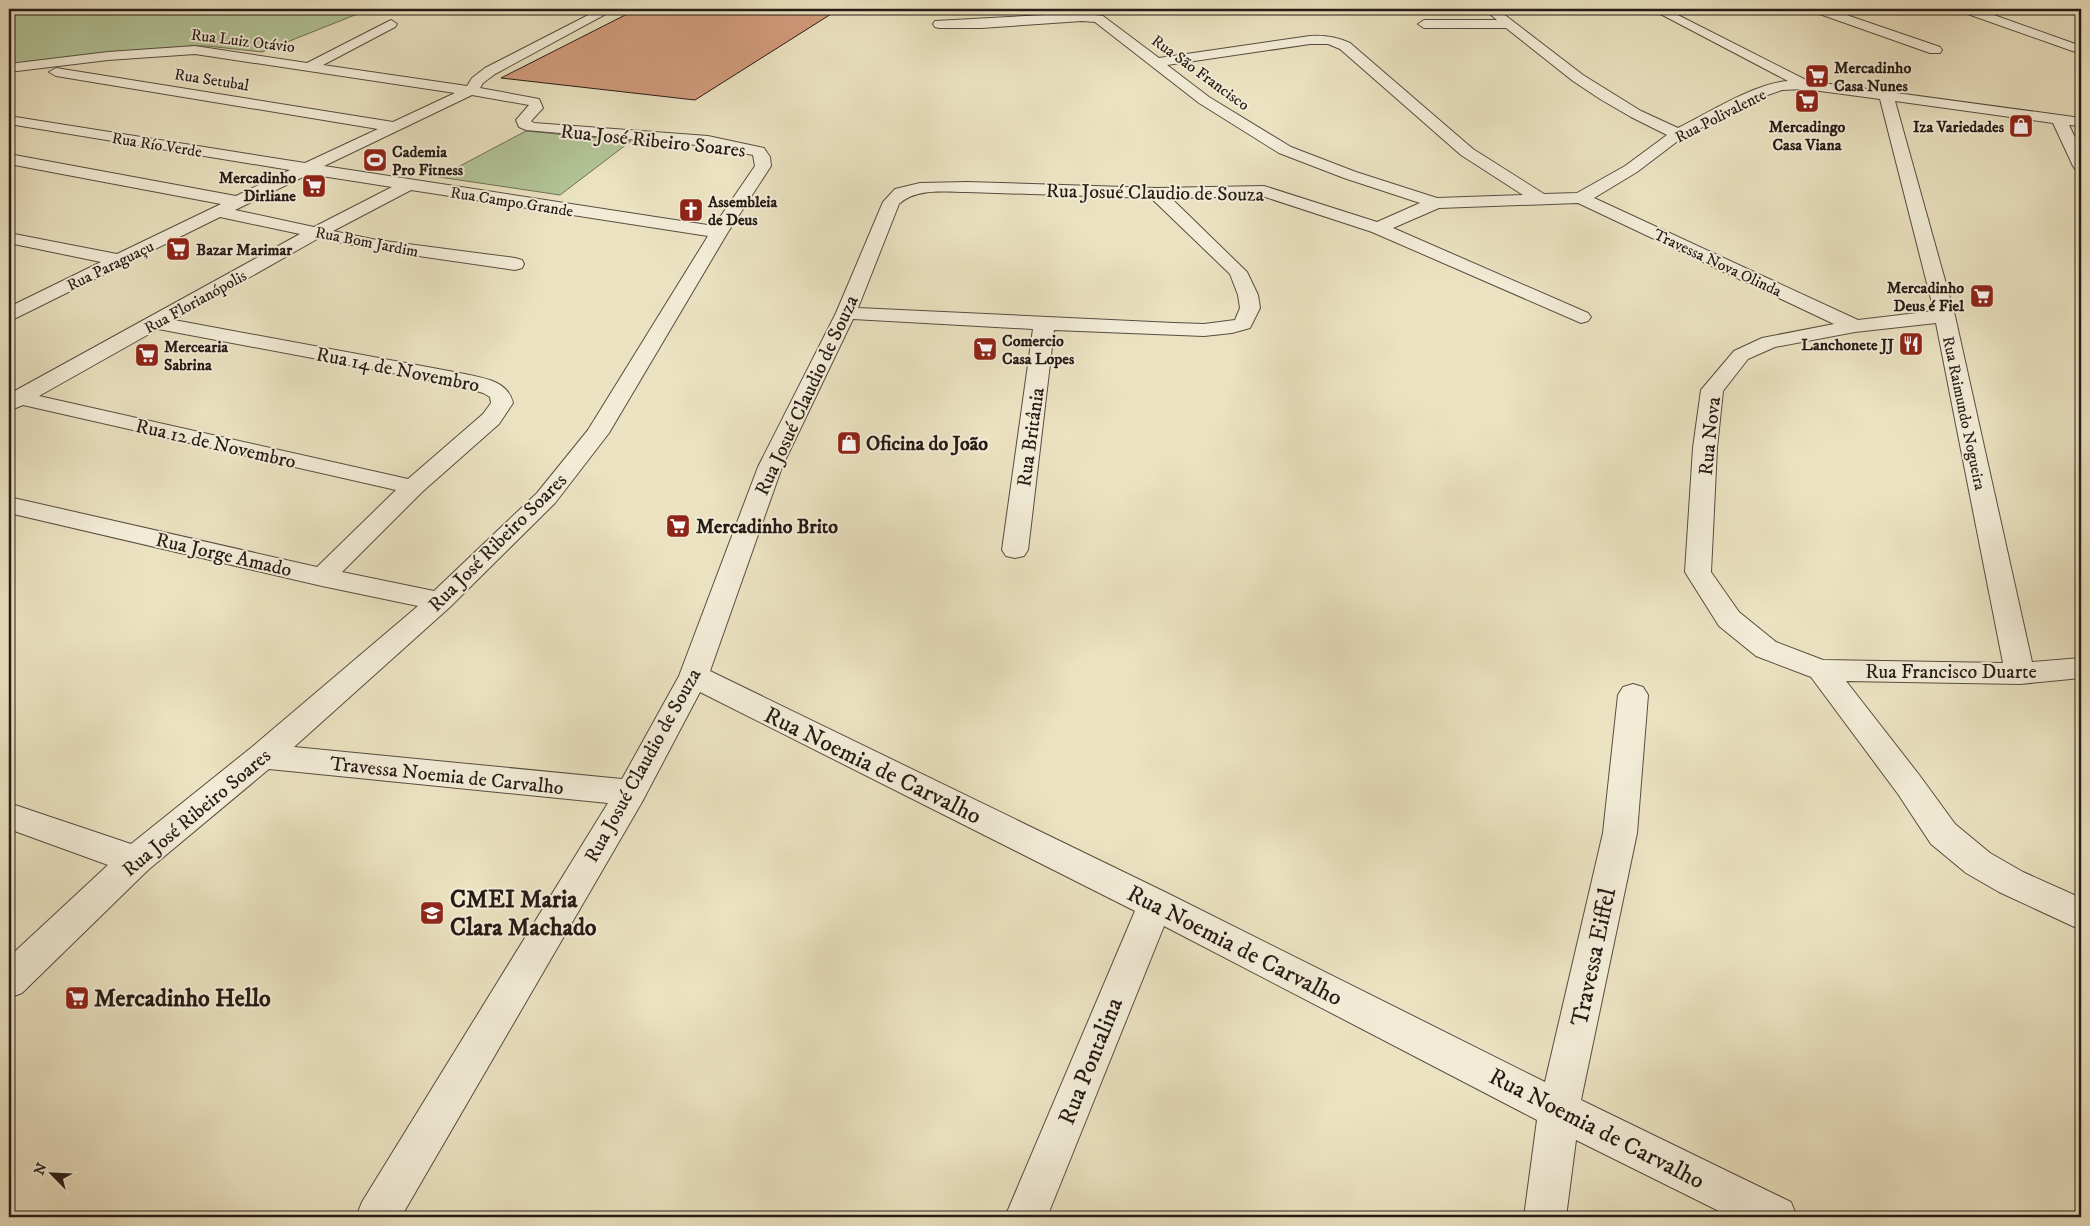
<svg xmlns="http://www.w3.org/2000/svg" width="2090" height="1226" font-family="'IM FELL DW Pica',serif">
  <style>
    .green { fill: #b2c497; stroke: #6c7056 }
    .building { fill: #d29b7c; stroke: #261b15 }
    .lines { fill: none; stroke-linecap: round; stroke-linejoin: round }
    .minor-casing { stroke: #574d40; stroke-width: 2 }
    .minor { fill: #f2ecd7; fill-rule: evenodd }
    .labels { text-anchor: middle; stroke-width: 4; stroke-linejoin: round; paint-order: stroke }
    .far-street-label { font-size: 16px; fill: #261b15; stroke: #f2ecd7 }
    .far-poi-label { font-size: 16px; font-weight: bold; fill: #261b15; stroke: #f2ecd7; text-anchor: start }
    .street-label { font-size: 20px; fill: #261b15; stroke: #f2ecd7 }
    .poi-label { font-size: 20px; font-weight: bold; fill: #261b15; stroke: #f2ecd7; text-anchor: start }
    .near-street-label { font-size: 24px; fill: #261b15; stroke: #f2ecd7 }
    .near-poi-label { font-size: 24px; font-weight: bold; fill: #261b15; stroke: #f2ecd7; text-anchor: start }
  </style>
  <rect width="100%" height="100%" fill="#ebe2c1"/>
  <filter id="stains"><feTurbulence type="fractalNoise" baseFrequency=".004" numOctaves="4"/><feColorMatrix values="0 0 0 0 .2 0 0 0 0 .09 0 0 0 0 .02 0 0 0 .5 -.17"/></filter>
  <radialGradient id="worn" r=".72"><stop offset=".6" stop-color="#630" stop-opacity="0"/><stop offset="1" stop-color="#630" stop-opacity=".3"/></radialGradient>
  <g class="green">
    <path d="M9 9H370L262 52 207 46H192L9 65Z"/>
    <path d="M526 131 631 141 560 195 439 177Z"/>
  </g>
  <path class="building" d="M637 9H839L695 100 501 78Z"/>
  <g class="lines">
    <defs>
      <g id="minor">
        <path d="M600 9H615L495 74 483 83 480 88 539 99 543 108 531 121 534 123 708 136 764 148 770 157 771 166 728 232 609 433 555 503 450 607 294 747 622 779 679 676 758 467 836 313 883 202 895 189 920 183 967 182 1156 188 1264 186 1377 222 1420 203 1344 178 1279 153 1199 103 1095 22 1082 21 981 28H939L935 27 933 24 935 21 1082 13 1103 16 1159 58 1310 36C1324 35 1337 37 1350 43L1473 149 1544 194 1577 193 1625 166 1667 135 1631 117 1600 99 1573 81 1506 28H1424L1418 24 1424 20H1497L1484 9H1497L1583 75 1641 111 1678 128C1708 113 1755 83 1788 81L1651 9H1666L1808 81 2081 118V126L2069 125 2081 150V171L2075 169 2073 166 2053 123 1895 101 1955 316 2032 662 2081 658V678L2020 684 1846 681 1920 776 1955 824 1990 853 2023 872 2081 898V930L1999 892 1966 873 1931 844 1898 794 1811 677 1756 656 1719 626 1685 572 1693 448 1701 390 1734 351 1762 338 1834 324 1578 203 1439 208 1393 228 1588 313 1591 317 1588 321 1581 323 1372 232 1262 196 1171 198 1247 272 1258 295 1260 308 1250 328 1232 333 1204 336 1054 330 1028 550 1024 556 1015 558 1006 556 1002 550 1033 329 853 319 782 467 710 671 1167 893 1545 1082 1603 833 1618 695 1623 687 1633 684 1643 687 1648 695 1637 833 1581 1100 1791 1202 1797 1217H1731L1576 1140 1566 1217H1524L1537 1120 1164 926 1047 1217H1005L1135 911 700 692 642 802 401 1217H356L362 1202 608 803 269 769 148 870 22 993 9 998V957L108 865 9 829V803L131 844 252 747 418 606 322 586 9 513V497L317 567 396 490 23 405 9 411V395L11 393 300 234 220 217 16 318 9 320V307L101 262 9 243V233L117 254 221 204 9 164V154L236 196 290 170 9 124V116L305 163 378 129 56 76 49 72 56 68 393 122 455 93 195 54 108 60 9 72V64L108 52 195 46 307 63 391 20 397 24 395 27 323 65 467 86 472 78 485 68ZM1310 44H1328L1340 49 1461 155 1523 195 1437 198 1356 172 1291 147 1209 97 1167 65ZM1805 89 1880 99 1934 311 1858 320 1594 198 1637 172 1683 137 1762 97 1782 90ZM472 95 529 105 516 120 519 127 526 130 708 146 753 155 755 166 714 226 324 166ZM309 174 392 187 314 227 235 210ZM411 190 708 236 588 430 537 493 434 591 342 572 422 492 499 424 513 403C508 381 484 378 465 374L174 320 319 238 377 250 515 270 522 268 524 264 522 260 515 258 377 240 333 231ZM967 192 1151 198 1230 274 1238 295 1240 308 1235 320 1204 324 1174 323 858 308 899 204C916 188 944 192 967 192ZM1936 323 2003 663 1823 660 1776 642 1739 612 1711 572 1717 448 1723 391 1748 359 1775 347 1855 332ZM158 329 461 386 483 393 490 397 491 403 483 414 408 479 39 396Z"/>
        <path d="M1812 9H1829L1940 47 1942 50 1940 53H1930L1814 12Z"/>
        <path d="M1960 9H1977L2081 46V54L1962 12Z"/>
      </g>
    </defs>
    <use href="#minor" class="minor-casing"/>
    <use href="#minor" class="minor"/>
  </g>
  <defs>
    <symbol id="supermarket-square" viewBox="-11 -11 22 22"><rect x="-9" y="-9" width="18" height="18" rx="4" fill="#8f2418" stroke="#f2ecd7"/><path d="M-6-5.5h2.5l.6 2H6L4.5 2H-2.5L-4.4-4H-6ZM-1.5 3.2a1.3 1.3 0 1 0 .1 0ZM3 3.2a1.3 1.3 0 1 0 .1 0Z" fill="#fff"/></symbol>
    <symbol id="shop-square" viewBox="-11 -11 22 22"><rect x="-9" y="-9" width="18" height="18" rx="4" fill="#8f2418" stroke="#f2ecd7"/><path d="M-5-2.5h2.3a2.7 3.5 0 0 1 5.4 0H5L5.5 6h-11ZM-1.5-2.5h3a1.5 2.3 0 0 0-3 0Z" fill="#fff"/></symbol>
    <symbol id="stadium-square" viewBox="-11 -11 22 22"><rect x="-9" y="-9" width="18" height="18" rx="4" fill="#8f2418" stroke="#f2ecd7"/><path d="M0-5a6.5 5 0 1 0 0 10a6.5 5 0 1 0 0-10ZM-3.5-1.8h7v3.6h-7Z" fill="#fff"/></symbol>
    <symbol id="church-square" viewBox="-11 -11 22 22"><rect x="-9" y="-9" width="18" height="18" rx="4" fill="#8f2418" stroke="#f2ecd7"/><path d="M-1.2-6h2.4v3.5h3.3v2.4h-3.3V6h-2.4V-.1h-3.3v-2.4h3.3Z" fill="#fff"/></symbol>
    <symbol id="restaurant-square" viewBox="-11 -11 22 22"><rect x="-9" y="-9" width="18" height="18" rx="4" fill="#8f2418" stroke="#f2ecd7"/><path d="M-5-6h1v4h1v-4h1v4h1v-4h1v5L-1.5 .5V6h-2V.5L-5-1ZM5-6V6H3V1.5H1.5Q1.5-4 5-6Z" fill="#fff"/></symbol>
    <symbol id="school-square" viewBox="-11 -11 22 22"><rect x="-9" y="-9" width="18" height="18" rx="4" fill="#8f2418" stroke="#f2ecd7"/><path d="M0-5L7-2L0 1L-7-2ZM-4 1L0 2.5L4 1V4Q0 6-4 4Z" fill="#fff"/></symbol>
  </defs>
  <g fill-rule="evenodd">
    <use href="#supermarket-square" x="1803" y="62" width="28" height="28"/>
    <use href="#supermarket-square" x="1793" y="87" width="28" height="28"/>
    <use href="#shop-square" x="2007" y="112" width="28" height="28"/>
    <use href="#stadium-square" x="361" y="146" width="28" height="28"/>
    <use href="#supermarket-square" x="300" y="172" width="28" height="28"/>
    <use href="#church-square" x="677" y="196" width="28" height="28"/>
    <use href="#supermarket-square" x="164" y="235" width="28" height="28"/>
    <use href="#supermarket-square" x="1968" y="282" width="28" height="28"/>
    <use href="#restaurant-square" x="1897" y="330" width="28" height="28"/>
    <use href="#supermarket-square" x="971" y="335" width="28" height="28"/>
    <use href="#supermarket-square" x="133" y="341" width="28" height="28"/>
    <use href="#shop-square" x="835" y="429" width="28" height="28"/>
    <use href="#supermarket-square" x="664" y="512" width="28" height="28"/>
    <use href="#school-square" x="418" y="899" width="28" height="28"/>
    <use href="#supermarket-square" x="63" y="984" width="28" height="28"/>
  </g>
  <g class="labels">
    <g class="far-street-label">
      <text transform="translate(243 40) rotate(7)" y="6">Rua Luiz Otávio</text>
      <text transform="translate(1201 72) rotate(36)" y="6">Rua São Francisco</text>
      <text transform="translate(212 79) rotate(9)" y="6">Rua Setubal</text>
      <text transform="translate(1720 115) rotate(-27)" y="6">Rua Polivalente</text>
      <text transform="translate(157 144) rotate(9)" y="6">Rua Río Verde</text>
      <text transform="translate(512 201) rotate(9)" y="6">Rua Campo Grande</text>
      <text transform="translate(367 241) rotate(11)" y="6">Rua Bom Jardim</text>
      <text transform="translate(1718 262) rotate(25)" y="6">Travessa Nova Olinda</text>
      <text transform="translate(110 265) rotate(-26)" y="6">Rua Paraguaçu</text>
      <text transform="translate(195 301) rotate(-29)" y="6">Rua Florianópolis</text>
      <text transform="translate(1965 413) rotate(78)" y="6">Rua Raimundo Nogueira</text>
    </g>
    <g class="far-poi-label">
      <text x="1834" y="73">Mercadinho<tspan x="1834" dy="18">Casa Nunes</tspan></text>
      <text x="1807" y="132" text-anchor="middle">Mercadingo<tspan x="1807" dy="18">Casa Viana</tspan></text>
      <text x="2004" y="132" text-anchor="end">Iza Variedades</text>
      <text x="392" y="157">Cademia<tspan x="392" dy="18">Pro Fitness</tspan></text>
      <text x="296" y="183" text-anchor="end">Mercadinho<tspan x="296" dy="18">Dirliane</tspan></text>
      <text x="708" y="207">Assembleia<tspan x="708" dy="18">de Deus</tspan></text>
      <text x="196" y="255">Bazar Marimar</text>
      <text x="1964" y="293" text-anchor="end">Mercadinho<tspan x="1964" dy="18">Deus é Fiel</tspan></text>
      <text x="1002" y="346">Comercio<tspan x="1002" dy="18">Casa Lopes</tspan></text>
      <text x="1894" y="350" text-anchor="end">Lanchonete JJ</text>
      <text x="164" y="352">Mercearia<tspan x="164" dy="18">Sabrina</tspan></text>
    </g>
    <g class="street-label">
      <text transform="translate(653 140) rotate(6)" y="7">Rua José Ribeiro Soares</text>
      <text transform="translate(1155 192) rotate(1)" y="7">Rua Josué Claudio de Souza</text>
      <text transform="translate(398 369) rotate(11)" y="7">Rua 14 de Novembro</text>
      <text transform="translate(806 395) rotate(-65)" y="7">Rua Josué Claudio de Souza</text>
      <text transform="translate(1709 436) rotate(-84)" y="7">Rua Nova</text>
      <text transform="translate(1030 437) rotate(-82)" y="7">Rua Britânia</text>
      <text transform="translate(216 443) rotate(13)" y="7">Rua 12 de Novembro</text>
      <text transform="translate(497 542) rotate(-45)" y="7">Rua José Ribeiro Soares</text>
      <text transform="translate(224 554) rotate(13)" y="7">Rua Jorge Amado</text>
      <text x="1951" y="678">Rua Francisco Duarte</text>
      <text transform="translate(642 765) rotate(-61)" y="7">Rua Josué Claudio de Souza</text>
      <text transform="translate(447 775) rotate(6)" y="7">Travessa Noemia de Carvalho</text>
      <text transform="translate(196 812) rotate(-40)" y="7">Rua José Ribeiro Soares</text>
    </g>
    <g class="poi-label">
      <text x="866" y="450">Oficina do João</text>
      <text x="696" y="533">Mercadinho Brito</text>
    </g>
    <g class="near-street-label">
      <text transform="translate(873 765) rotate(26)" y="8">Rua Noemia de Carvalho</text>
      <text transform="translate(1235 945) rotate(27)" y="8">Rua Noemia de Carvalho</text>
      <text transform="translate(1593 957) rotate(-78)" y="8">Travessa Eiffel</text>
      <text transform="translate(1090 1061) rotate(-68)" y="8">Rua Pontalina</text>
      <text transform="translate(1597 1128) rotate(27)" y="8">Rua Noemia de Carvalho</text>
    </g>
    <g class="near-poi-label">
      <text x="450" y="907">CMEI Maria<tspan x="450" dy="28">Clara Machado</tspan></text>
      <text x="94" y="1006">Mercadinho Hello</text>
    </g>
  </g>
  <rect width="2090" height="1226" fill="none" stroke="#ebe2c1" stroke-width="30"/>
  <rect x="10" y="10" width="2070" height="1206" fill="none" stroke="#261b15" stroke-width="2.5"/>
  <rect x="15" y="15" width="2060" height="1196" fill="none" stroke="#261b15"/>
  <g transform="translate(52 1174) rotate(294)" stroke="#f2ecd7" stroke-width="4" paint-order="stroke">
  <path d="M0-4L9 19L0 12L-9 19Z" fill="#261b15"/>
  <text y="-8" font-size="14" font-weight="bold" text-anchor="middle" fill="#261b15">N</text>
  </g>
  <rect width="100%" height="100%" filter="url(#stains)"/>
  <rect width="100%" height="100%" fill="url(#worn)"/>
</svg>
